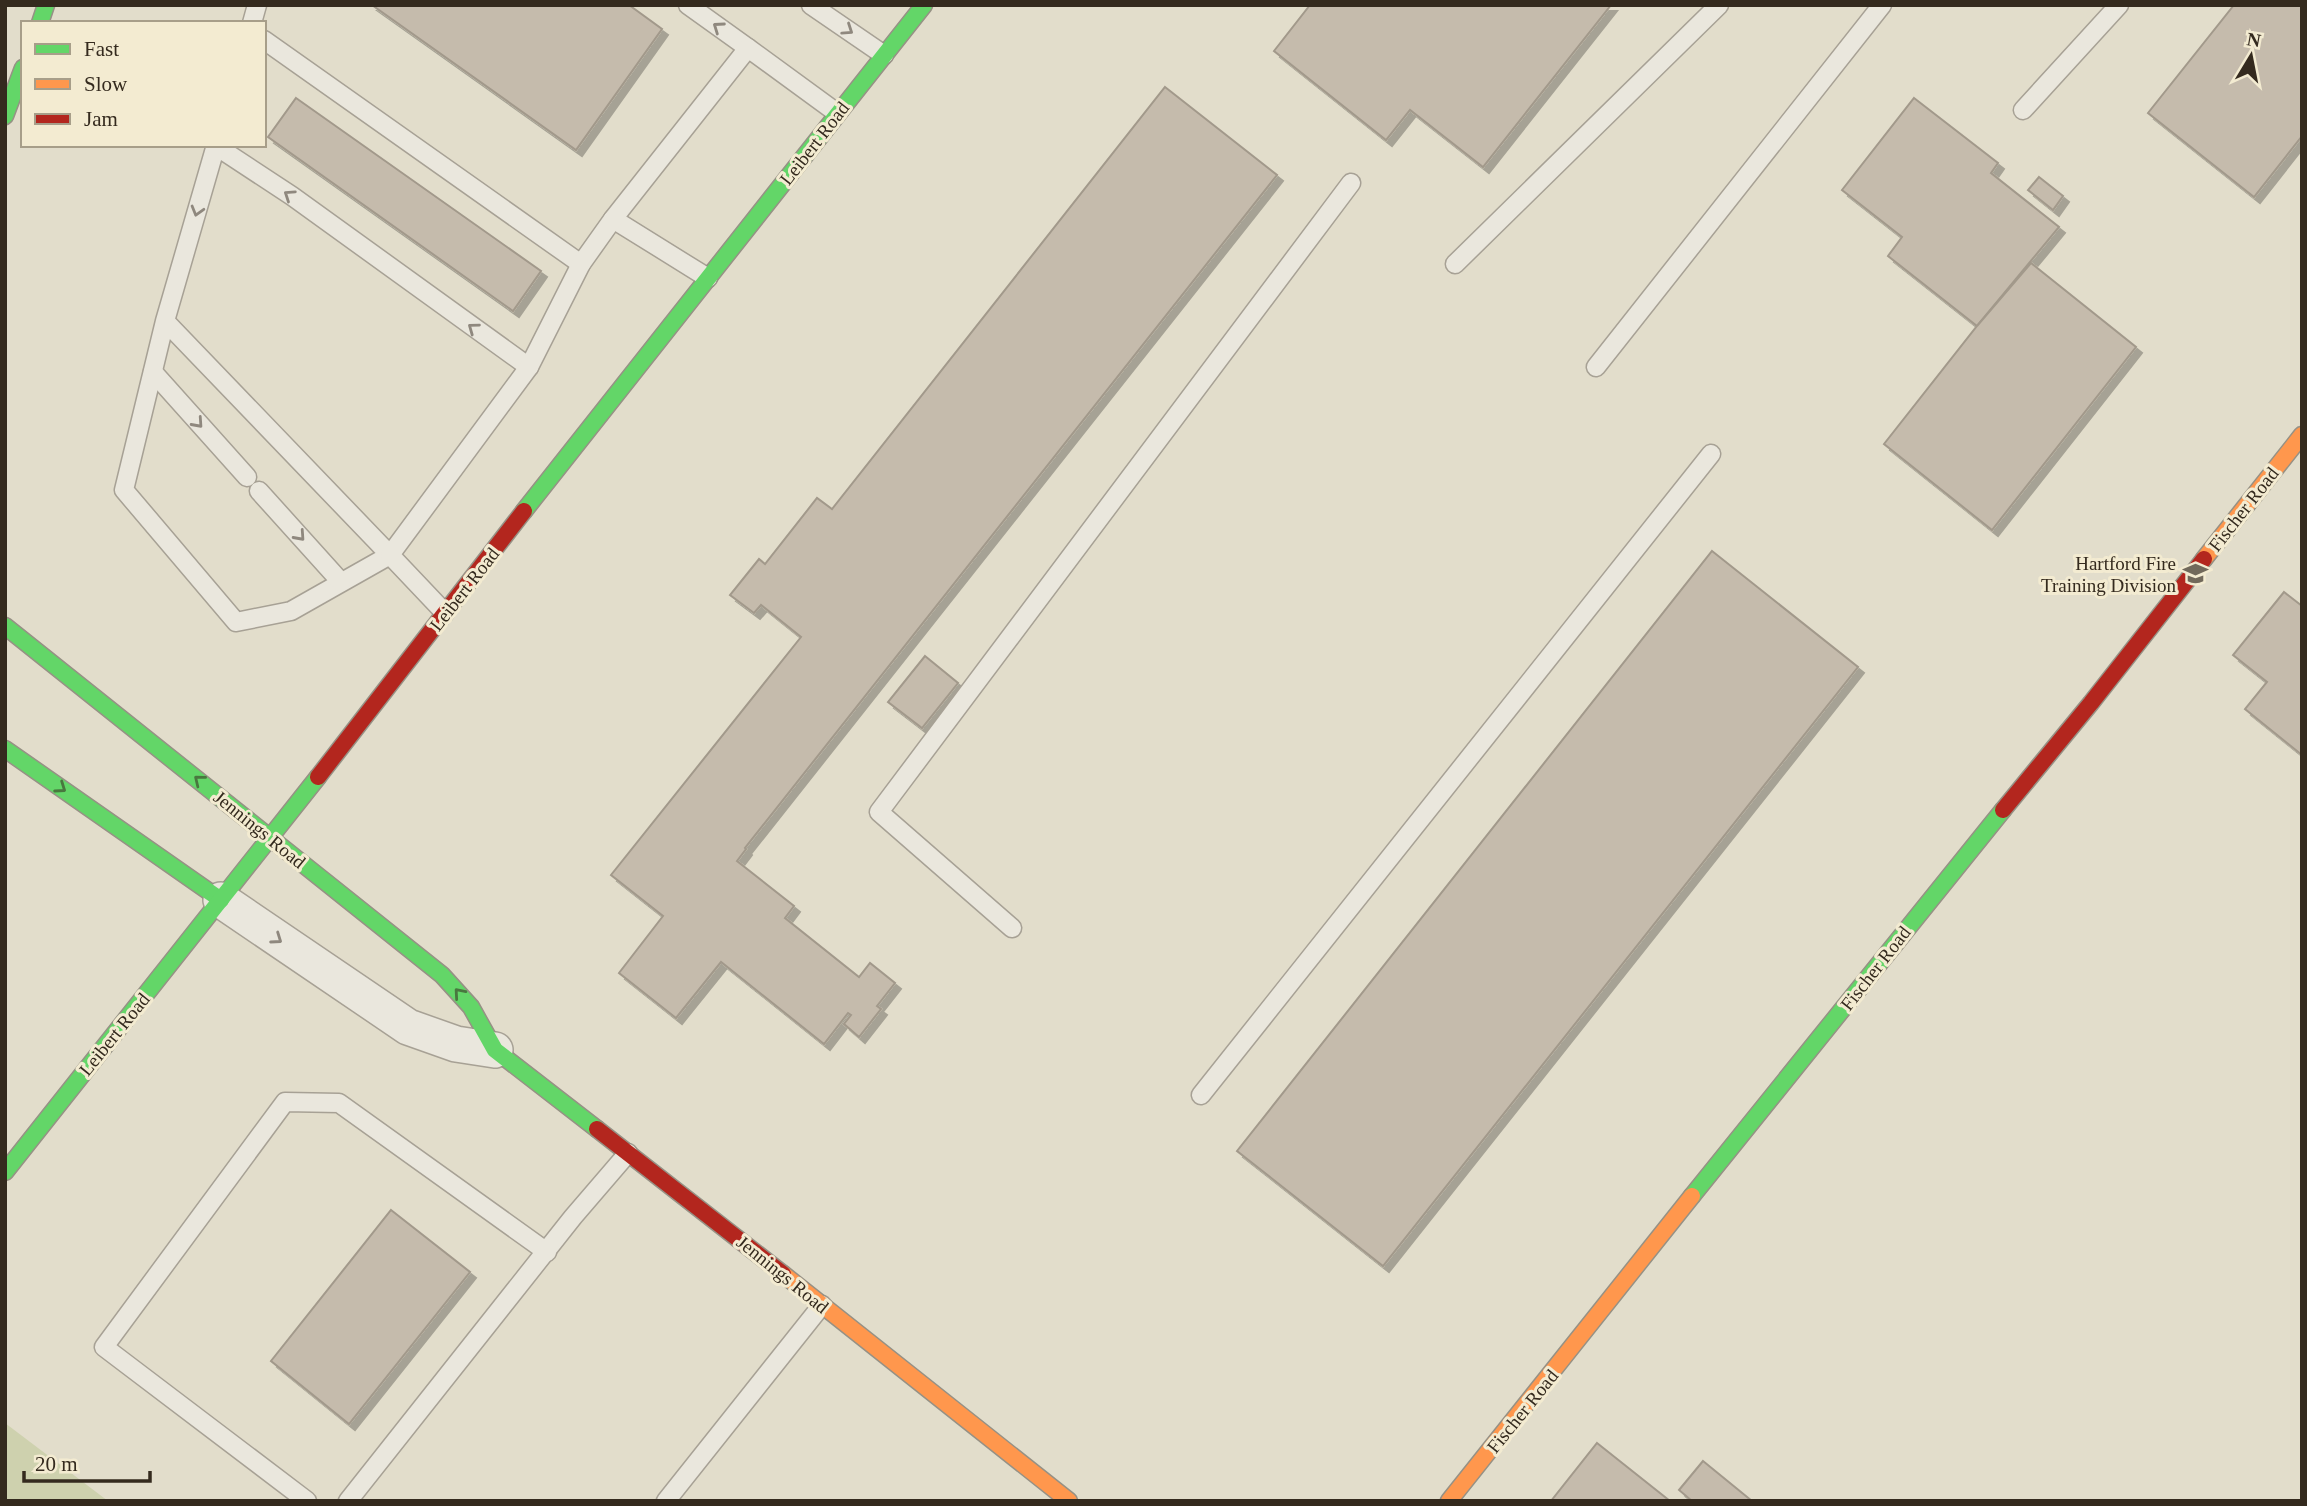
<svg xmlns="http://www.w3.org/2000/svg" width="2307" height="1506" font-family="Georgia,serif">
  <style>
    .green { fill: #ced1ae }
    .building { fill: #c5bbac; stroke: #a2998b; stroke-width: 2; filter: url(#shadow) }
    .lines { fill: none; stroke-linecap: round; stroke-linejoin: round }
    .lane-casing { stroke: #a7a195; stroke-width: 21 }
    .street-casing { stroke: #a7a195; stroke-width: 38 }
    .fast-casing { stroke: #969185; stroke-width: 19 }
    .slow-casing { stroke: #969185; stroke-width: 19 }
    .jam-casing { stroke: #969185; stroke-width: 19 }
    .lane { stroke: #eae7dd; stroke-width: 18 }
    .street { stroke: #eae7dd; stroke-width: 35 }
    .fast { stroke: #63d668; stroke-width: 16 }
    .slow { stroke: #ff974d; stroke-width: 16 }
    .jam { stroke: #b3261e; stroke-width: 16 }
    .oneway { stroke: #8f887e }
    .oneway2 { stroke: #49773f }
    .labels { text-anchor: middle; stroke-width: 6; stroke-linejoin: round; paint-order: stroke }
    .street-label { font-size: 19px; fill: #342a1e; stroke: #f3ebd1 }
    .poi-label { font-size: 19px; fill: #342a1e; stroke: #f3ebd1; text-anchor: end }
  </style>
  <defs>
    <filter id="shadow"><feDropShadow dx="6" dy="6" stdDeviation="0" flood-color="#0004"/></filter>
  </defs>
  <rect width="100%" height="100%" fill="#e2ddcb"/>
  <path class="green" d="M5 1423 108 1501H5Z"/>
  <g class="building">
    <path d="M372 5H629L662 29 576 150Z"/>
    <path d="M1310 5H1611L1483 167 1410 110 1386 140 1274 51Z"/>
    <path d="M2234 5H2302V136L2254 197 2148 113Z"/>
    <path d="M1165 87 1277 175 745 848 746 849 737 861 794 906 785 918 859 977 870 963 895 983 877 1006 881 1009 859 1037 844 1024 851 1015 848 1013 824 1044 721 962 676 1018 619 973 663 916 611 875 801 637 761 605 754 613 730 595 759 559 765 564 817 498 832 509Z"/>
    <path d="M296 98 541 271 513 311 268 137Z"/>
    <path d="M1914 98 1998 163 1991 173 2059 227 1977 326 1888 256 1902 237 1842 190Z"/>
    <path d="M2039 177 2063 196 2053 210 2028 190Z"/>
    <path d="M2031 263 2136 347 1992 530 1884 444 1977 326Z"/>
    <path d="M1712 551 1858 667 1383 1266 1237 1151Z"/>
    <path d="M2284 592 2302 606V755L2245 709 2267 682 2233 655Z"/>
    <path d="M925 656 958 683 922 728 888 702Z"/>
    <path d="M391 1210 470 1272 349 1424 271 1361Z"/>
    <path d="M1597 1443 1670 1501H1551Z"/>
    <path d="M1703 1461 1752 1501H1692L1679 1490Z"/>
  </g>
  <g class="lines">
    <defs>
      <g id="lane">
        <path d="M688 5 748 48"/>
        <path d="M811 5 884 55"/>
        <path d="M252 23 257 5"/>
        <path d="M264 40 581 264"/>
        <path d="M2023 110 2119 5"/>
        <path d="M216 146 292 196 529 367"/>
        <path d="M613 219 708 278"/>
        <path d="M1455 264 1719 5"/>
        <path d="M165 321 390 555 291 611 236 622 124 490 165 321 216 145"/>
        <path d="M1596 367 1882 5"/>
        <path d="M153 372 247 477"/>
        <path d="M259 491 341 582"/>
        <path d="M445 613 390 555 529 367 581 264 613 219 748 48 837 113"/>
        <path d="M1012 928 879 812 1351 183"/>
        <path d="M1201 1095 1711 454"/>
        <path d="M307 1501 104 1347 285 1102 339 1103 547 1252"/>
        <path d="M348 1501 573 1217 628 1153"/>
        <path d="M666 1501 822 1305"/>
      </g>
      <path id="street" d="M221 900 408 1027 456 1044 495 1050"/>
      <g id="fast">
        <path d="M40 23 46 5"/>
        <path d="M5 116 23 68"/>
        <path d="M524 511 924 5"/>
        <path d="M5 626 442 975 471 1007 495 1050 597 1129"/>
        <path d="M5 749 221 900"/>
        <path d="M5 1172 318 777"/>
        <path d="M1692 1196 2003 810"/>
      </g>
      <g id="slow">
        <path d="M2204 559 2302 435"/>
        <path d="M783 1274 1069 1501"/>
        <path d="M1449 1501 1692 1196"/>
      </g>
      <g id="jam">
        <path d="M318 777 524 511"/>
        <path d="M2003 810 2091 703 2204 559"/>
        <path d="M597 1129 783 1274"/>
      </g>
    </defs>
    <use href="#lane" class="lane-casing"/>
    <use href="#street" class="street-casing"/>
    <use href="#fast" class="fast-casing"/>
    <use href="#slow" class="slow-casing"/>
    <use href="#jam" class="jam-casing"/>
    <use href="#lane" class="lane"/>
    <use href="#street" class="street"/>
    <use href="#fast" class="fast"/>
    <use href="#slow" class="slow"/>
    <use href="#jam" class="jam"/>
  </g>
  <defs><path id="oneway-chevron" d="M-2-3.5L2.5 0L-2 3.5" fill="none" stroke-width="1.6" stroke-linecap="round" stroke-linejoin="round" transform="scale(1.75)"/></defs>
  <g class="oneway">
    <use href="#oneway-chevron" transform="translate(718 27) rotate(-145)"/>
    <use href="#oneway-chevron" transform="translate(848 30) rotate(34)"/>
    <use href="#oneway-chevron" transform="translate(289 195) rotate(-146)"/>
    <use href="#oneway-chevron" transform="translate(197 211) rotate(106)"/>
    <use href="#oneway-chevron" transform="translate(473 328) rotate(-144)"/>
    <use href="#oneway-chevron" transform="translate(198 423) rotate(48)"/>
    <use href="#oneway-chevron" transform="translate(300 536) rotate(48)"/>
    <use href="#oneway-chevron" transform="translate(277 939) rotate(35)"/>
  </g>
  <g class="oneway2">
    <use href="#oneway-chevron" transform="translate(199 780) rotate(-141)"/>
    <use href="#oneway-chevron" transform="translate(61 788) rotate(35)"/>
    <use href="#oneway-chevron" transform="translate(459 993) rotate(-131)"/>
  </g>
  <defs>
    <symbol id="school-bare" viewBox="-9 -9 18 18"><path d="M0-5L7-2L0 1L-7-2ZM-4 1L0 2.5L4 1V4Q0 6-4 4Z" fill="#71695b" stroke="#f3ebd1" stroke-width="2.5" paint-order="stroke"/></symbol>
  </defs>
  <g fill-rule="evenodd">
    <use href="#school-bare" x="2178" y="556" width="35" height="35"/>
  </g>
  <g class="labels">
    <g class="street-label">
      <text transform="translate(814 143) rotate(-52)" y="7">Leibert Road</text>
      <text transform="translate(2243 509) rotate(-52)" y="7">Fischer Road</text>
      <text transform="translate(464 589) rotate(-52)" y="7">Leibert Road</text>
      <text transform="translate(260 829) rotate(39)" y="7">Jennings Road</text>
      <text transform="translate(1875 968) rotate(-52)" y="7">Fischer Road</text>
      <text transform="translate(114 1034) rotate(-51)" y="7">Leibert Road</text>
      <text transform="translate(783 1274) rotate(39)" y="7">Jennings Road</text>
      <text transform="translate(1522 1411) rotate(-51)" y="7">Fischer Road</text>
    </g>
    <g class="poi-label">
      <text x="2176" y="570">Hartford Fire<tspan x="2176" dy="22">Training Division</tspan></text>
    </g>
  </g>
  <rect width="2307" height="1506" fill="none" stroke="#342a1e" stroke-width="14"/>
  <rect x="21" y="21" width="245" height="126" fill="#f3ebd1" stroke="#a79e89" stroke-width="2"/>
  <rect x="35" y="44" width="35" height="10" fill="#63d668" stroke="#a79e89" stroke-width="2"/>
  <text x="84" y="56" font-size="21" fill="#342a1e">Fast</text>
  <rect x="35" y="79" width="35" height="10" fill="#ff974d" stroke="#a79e89" stroke-width="2"/>
  <text x="84" y="91" font-size="21" fill="#342a1e">Slow</text>
  <rect x="35" y="114" width="35" height="10" fill="#b3261e" stroke="#a79e89" stroke-width="2"/>
  <text x="84" y="126" font-size="21" fill="#342a1e">Jam</text>
  <g transform="translate(2251 56) rotate(10)" stroke="#f3ebd1" stroke-width="5" paint-order="stroke">
  <path d="M0-5L12 26L0 18L-12 26Z" fill="#342a1e"/>
  <text y="-10" font-size="19" font-weight="bold" text-anchor="middle" fill="#342a1e">N</text>
  </g>
  <path d="M24 1471v10h126v-10" fill="none" stroke="#342a1e" stroke-width="3.5"/>
  <text x="35" y="1471" font-size="21" fill="#342a1e" stroke="#f3ebd1" stroke-width="5" paint-order="stroke">20 m</text>
</svg>
